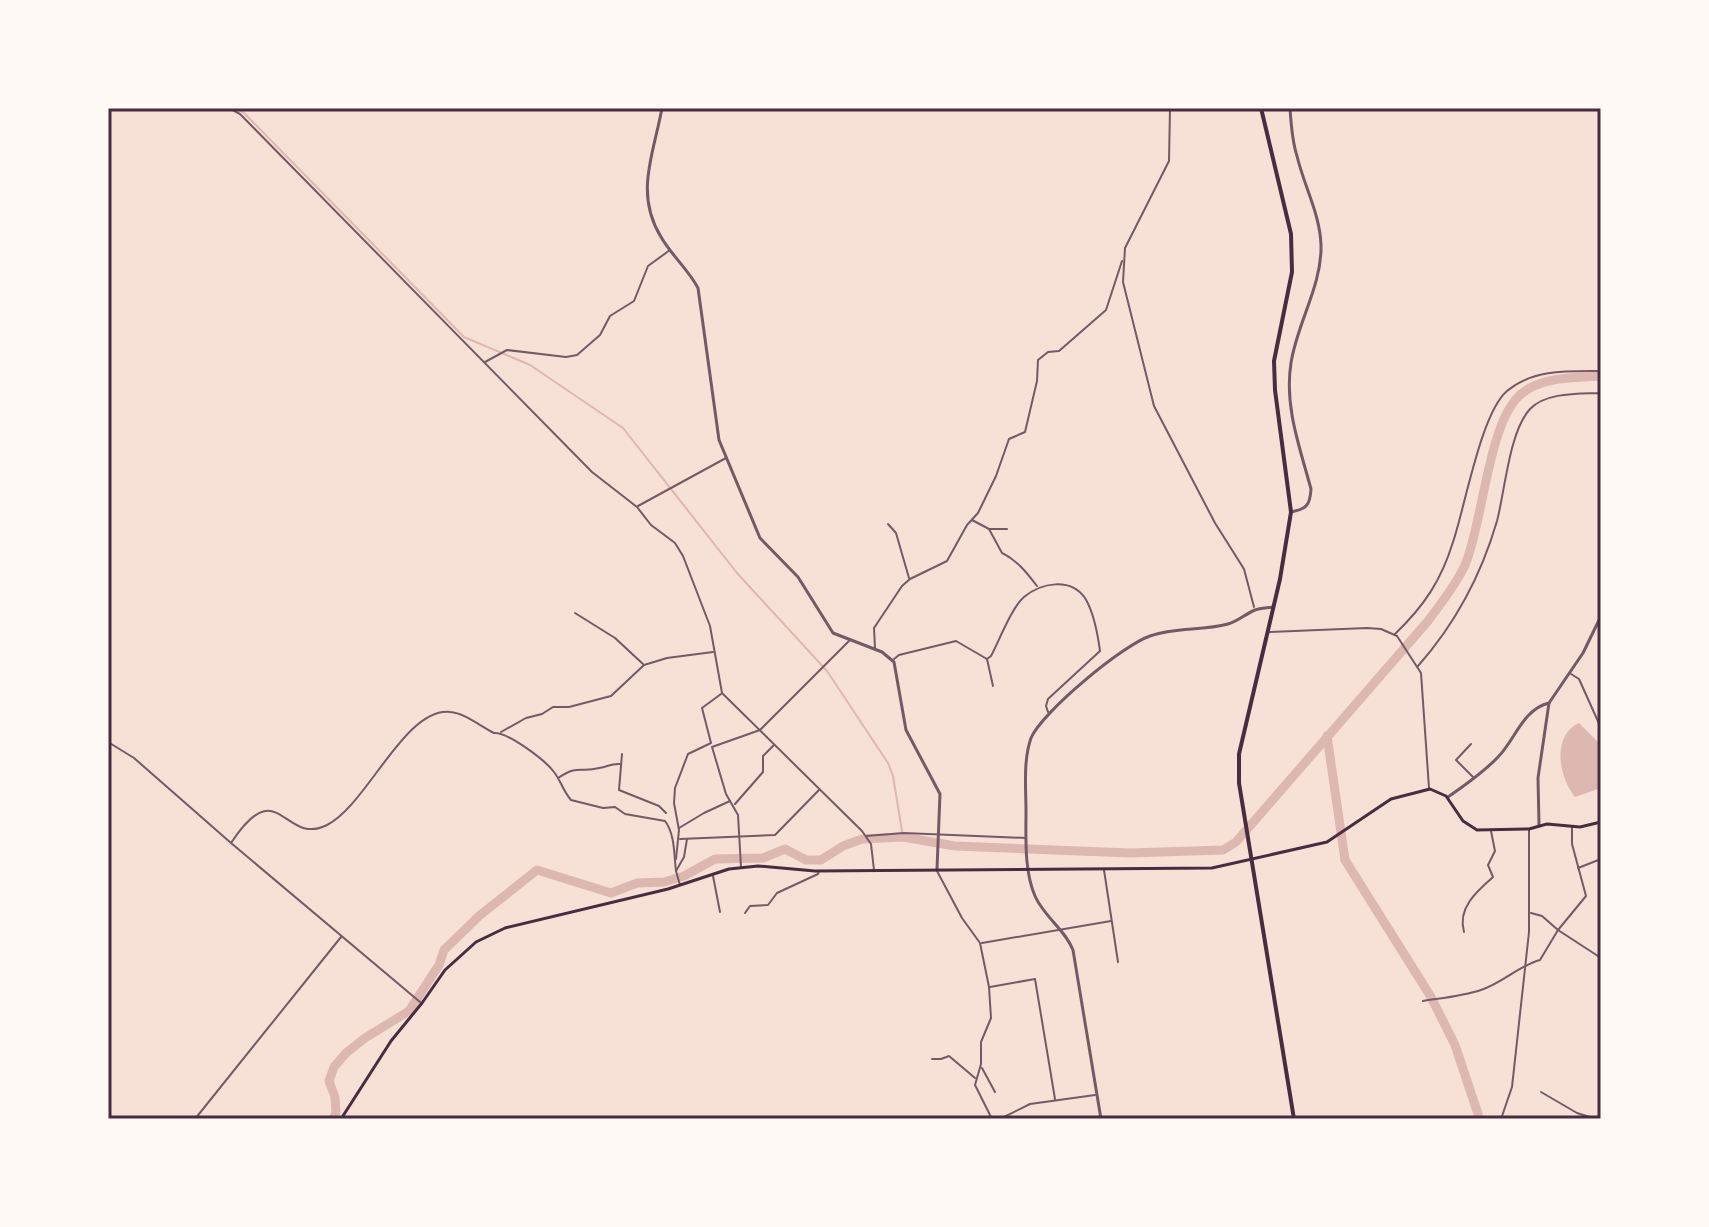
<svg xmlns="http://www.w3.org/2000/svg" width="1709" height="1227" font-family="'Public Sans',sans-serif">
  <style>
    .water { fill: #dcb8b0 }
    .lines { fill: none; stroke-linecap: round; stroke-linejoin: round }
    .stream { stroke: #dcb8b0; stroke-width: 2 }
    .river { stroke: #dcb8b0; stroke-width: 9 }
    .minor { stroke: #755966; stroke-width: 2 }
    .tertiary { stroke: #755966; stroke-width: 3 }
    .secondary { stroke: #4a2c40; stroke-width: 3 }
    .primary { stroke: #4a2c40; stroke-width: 4 }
    .neatline { fill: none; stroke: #4a2c40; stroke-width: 3 }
  </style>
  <rect width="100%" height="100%" fill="#f7e1d7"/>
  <path class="water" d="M1579 723 1601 745V788L1575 797C1559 777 1551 736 1579 723Z"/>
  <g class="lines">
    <path class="stream" d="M236 108 244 113 464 337 530 365 623 428 737 573 827 671 888 763 893 776 903 837"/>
    <g class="river">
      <path d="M1327 736 1345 860 1431 997 1455 1045 1478 1114V1119"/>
      <path d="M333 1119 336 1112 335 1097 329 1081 334 1067 346 1053 365 1038 409 1011 439 965 444 950 479 916 537 870 611 893 637 883 664 882 684 876 715 859 763 858 785 849 806 860H821L843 846 862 839 903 837 955 846 1130 853 1223 850 1236 842 1428 621C1441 603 1456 585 1465 565 1483 523 1488 425 1519 396 1539 376 1575 378 1601 376"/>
    </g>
    <g class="minor">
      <path d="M229 108 240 114 592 472 637 507 651 525 675 543 683 556 710 626 722 693 862 831 871 844 874 870"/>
      <path d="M1170 108 1169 161 1125 248 1123 282 1154 406 1215 523 1244 569 1254 607"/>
      <path d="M485 362 507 350 566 357 577 355 600 335 610 316 634 301 648 266 670 250"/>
      <path d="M638 506 726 458"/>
      <path d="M972 520 989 529H1007"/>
      <path d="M888 524 896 533 909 578"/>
      <path d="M989 529 1002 553C1017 560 1027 573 1037 586"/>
      <path d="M575 613 615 638 643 664"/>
      <path d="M1269 632 1367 628 1381 629 1397 636 1421 673 1429 788"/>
      <path d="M1395 634C1424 606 1441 581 1453 542 1465 507 1481 413 1507 391 1533 369 1569 371 1601 371"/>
      <path d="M875 648 874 628 902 586 910 579 947 561 967 525 978 513 996 476 1009 439 1025 432 1037 381 1038 360 1048 352 1059 351 1106 310 1122 261"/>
      <path d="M894 659 899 655 956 641 987 659 993 686"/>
      <path d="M987 659 991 656C999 641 1012 607 1024 597 1041 583 1070 577 1085 598 1093 611 1098 636 1100 651L1048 699 1046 706 1048 712"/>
      <path d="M1418 666C1456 623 1481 576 1497 521 1505 491 1509 432 1530 409 1546 392 1579 394 1601 393"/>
      <path d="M1571 674 1579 679 1601 728"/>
      <path d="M501 732 526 718 542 714 553 707H569L611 696 644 665 667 658 713 652"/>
      <path d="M108 742 134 758 231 843 420 1002"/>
      <path d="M1471 744 1456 760 1474 778"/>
      <path d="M622 754 619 790 659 806 666 813"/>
      <path d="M558 778C579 764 580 773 599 768 608 767 611 763 620 764"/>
      <path d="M735 804 763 772V756L774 745"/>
      <path d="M679 828 704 813 730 801"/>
      <path d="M866 836 904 833 1026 838"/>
      <path d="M680 839 775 835 819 790"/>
      <path d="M231 843C279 770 283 847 327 825 367 805 405 707 450 712 465 713 480 726 494 733 508 732 545 760 554 772 561 781 563 791 571 800L603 808 615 807 625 814 665 821C675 834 674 855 676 871"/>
      <path d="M676 859 679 830 674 803 675 788 688 754 711 743 702 708 721 694"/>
      <path d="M741 867 738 815 726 794 712 747 760 730 849 641"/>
      <path d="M1578 868 1601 859"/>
      <path d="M1104 870 1118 962"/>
      <path d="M937 871 962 918 980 943 989 987 991 1018 981 1042V1064L975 1085 992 1119"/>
      <path d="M713 876 720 912"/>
      <path d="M680 885 676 871 684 857 687 839"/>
      <path d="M745 913 750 906 768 905 777 893 818 874 819 871"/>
      <path d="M1531 913 1542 916 1558 930 1586 896 1572 844V826"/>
      <path d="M1464 932C1457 908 1477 891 1493 877L1488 865 1495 851 1491 831"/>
      <path d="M982 943 1111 921"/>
      <path d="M990 987 1035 979 1055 1099"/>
      <path d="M1423 1001C1442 998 1463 996 1481 990 1503 983 1518 966 1540 960L1558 930 1601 958"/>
      <path d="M932 1059H941L949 1056 975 1078"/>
      <path d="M982 1068 995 1092"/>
      <path d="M1541 1092 1577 1113 1596 1119"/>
      <path d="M195 1119 341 937"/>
      <path d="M1000 1119 1030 1104 1095 1095"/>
      <path d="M1501 1119 1512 1087 1529 932V830"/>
    </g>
    <g class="tertiary">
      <path d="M662 108C654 153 634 193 661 237 672 256 688 269 698 288L719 440 760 538 798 577 833 633 882 652 894 662 906 730 940 794 937 869"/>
      <path d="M1290 108C1291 124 1292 141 1297 156 1304 186 1320 214 1321 245 1322 286 1297 323 1291 363 1284 406 1300 448 1311 489 1310 506 1306 509 1291 512"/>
      <path d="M1448 797C1465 785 1483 773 1498 757 1515 740 1523 709 1549 703"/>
      <path d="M1539 825 1538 778 1549 703 1583 653 1601 616"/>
      <path d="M1101 1119 1073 950C1065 929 1044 917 1035 896 1024 871 1026 837 1026 811 1026 788 1023 761 1031 738 1042 712 1123 645 1150 636 1175 627 1202 631 1228 624 1239 621 1245 614 1255 610 1260 608 1267 608 1273 607"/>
    </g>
    <path class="secondary" d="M341 1119 391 1041 422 1003 445 970 476 942 505 928 668 889 729 869 758 866 815 871 1212 868 1327 842 1391 799 1430 789 1446 796 1463 821 1477 830 1529 829 1547 824 1580 827 1601 822"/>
    <path class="primary" d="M1261 108 1291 234 1292 272 1274 361 1275 390 1291 512 1280 579 1239 754V783L1294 1119"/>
  </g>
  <rect width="1709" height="1227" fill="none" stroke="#fffaf5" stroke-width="220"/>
  <rect x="110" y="110" width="1489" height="1007" class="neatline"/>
</svg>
